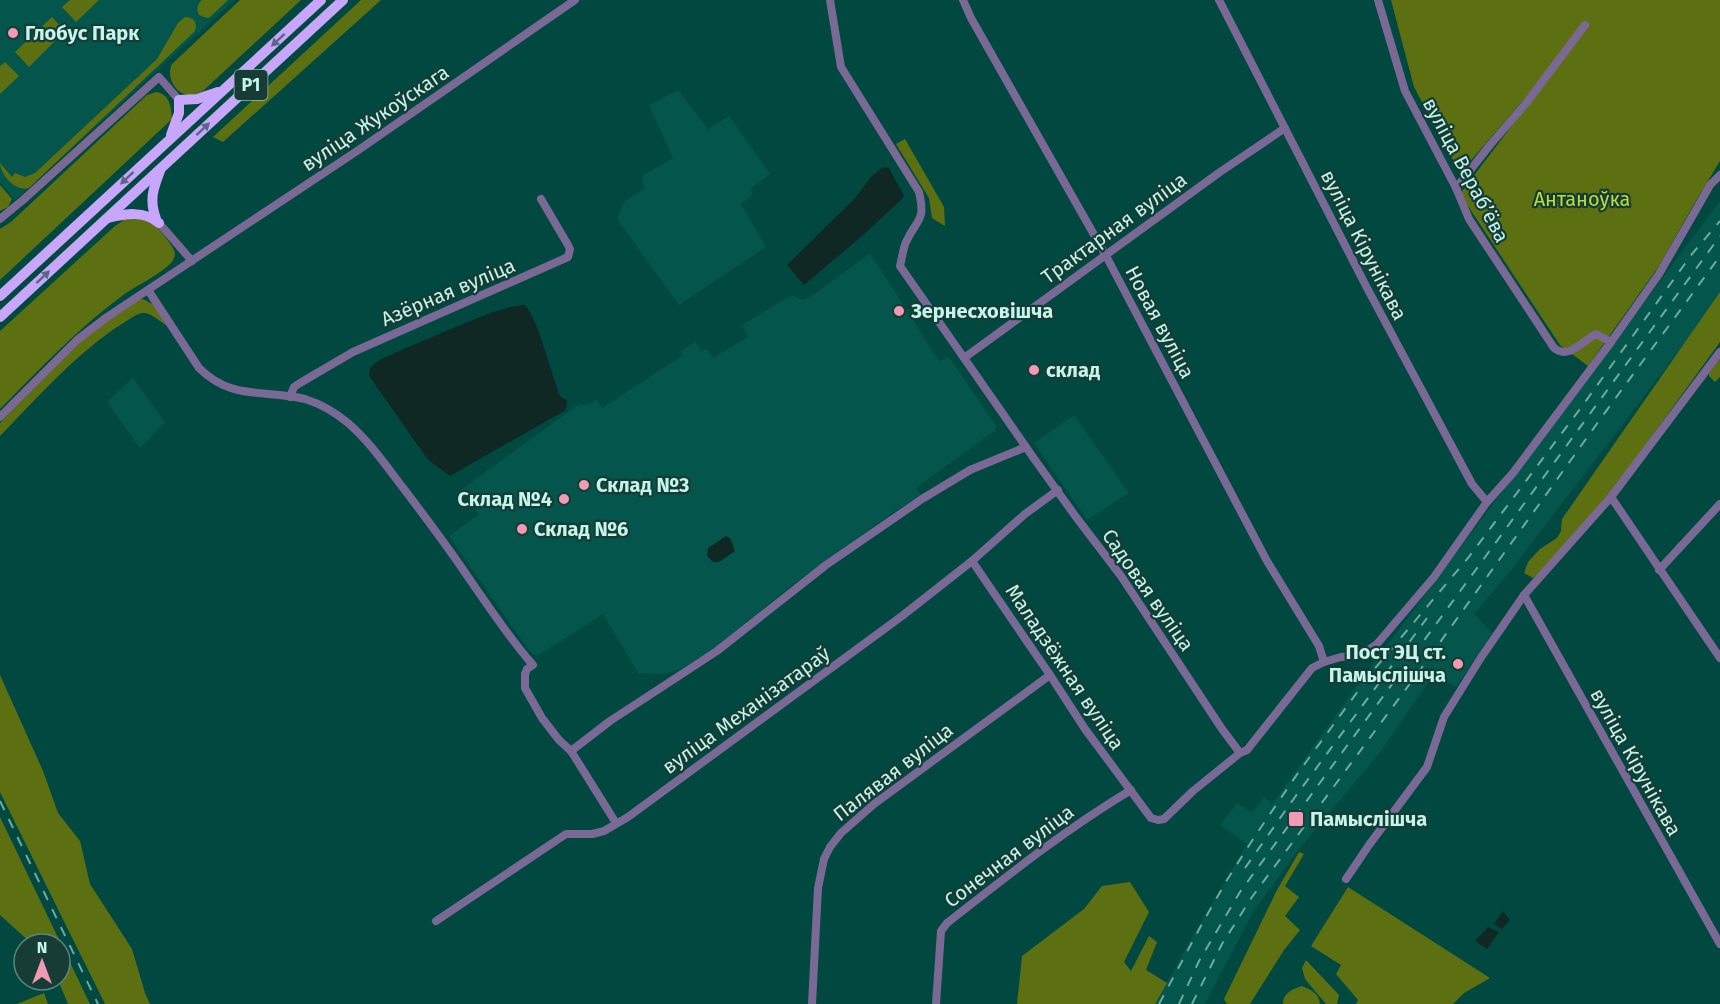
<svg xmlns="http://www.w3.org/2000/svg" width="1720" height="1004" font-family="'Fira Sans',sans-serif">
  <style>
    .built { fill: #04554b }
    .green { fill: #5c7012 }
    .water { fill: #102824 }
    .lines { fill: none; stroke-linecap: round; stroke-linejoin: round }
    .minor { stroke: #7a6995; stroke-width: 8 }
    .highway { stroke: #c7a6fb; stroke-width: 10 }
    .rail { stroke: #6eaaa1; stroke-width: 2; stroke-dasharray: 10 10; stroke-linecap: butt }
    .oneway { fill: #5d6684 }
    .poi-dot { fill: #f19ab3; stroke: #173b35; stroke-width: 2 }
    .labels { text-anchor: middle; stroke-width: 4.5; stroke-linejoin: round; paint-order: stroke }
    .shield { fill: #173b35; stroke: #8fbdb4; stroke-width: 1.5 }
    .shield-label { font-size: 18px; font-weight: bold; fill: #c2f5eb }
    .poi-label { font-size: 20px; font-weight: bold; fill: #c2f5eb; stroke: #173b35; text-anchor: start }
    .street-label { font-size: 20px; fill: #c2f5eb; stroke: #173b35 }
    .park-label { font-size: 20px; fill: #b9dd3b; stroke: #173b35 }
  </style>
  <rect width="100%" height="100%" fill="#014940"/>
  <g class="built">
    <path d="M0 0H234L15 200 0 182Z"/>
    <path d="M678 90 708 129 729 116 770 174 750 189 753 194 741 204 766 247 679 305 617 219 624 202 645 188 642 176 673 158 649 105Z"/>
    <path d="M1720 201V297L1512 569 1474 614 1492 633 1456 687 1433 675 1382 750 1299 849 1253 912 1205 1004H1137L1167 983 1188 944 1247 844 1220 825 1237 803 1252 813 1264 797 1272 804 1367 672Z"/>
    <path d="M870 253 939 361 949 357 997 427 993 432 916 488 921 495 888 516 791 586 714 649 678 670 664 674 638 673 603 614 539 655H534L529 651 449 536 479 514 461 490 579 404 588 405 596 400 602 408 683 355 681 351 695 342 701 351 707 349 713 358 746 338 748 335 743 327 745 323 792 295 802 300 809 298Z"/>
    <path d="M133 378 165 422 140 448 107 402Z"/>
    <path d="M1074 415 1129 493 1087 520 1034 443Z"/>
  </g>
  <g class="green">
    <path d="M70 0H99L76 22 62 7Z"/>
    <path d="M202 0H228L210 17 207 18 199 15C196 9 197 5 202 0Z"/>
    <path d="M240 0H301L203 91C198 93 193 95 188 95 174 93 166 76 172 64Z"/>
    <path d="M361 0H381L223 142 213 137Z"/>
    <path d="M1391 0H1720V161L1694 204 1659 266 1588 366 1560 345 1460 194 1586 28 1460 173 1414 87Z"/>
    <path d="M52 17 65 31 29 67 15 52Z"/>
    <path d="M185 17C193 17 198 22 195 31L29 188C16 192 1 176 0 163L12 177 15 173 25 177 35 173 157 59 178 23Z"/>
    <path d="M5 62 19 76 0 94V66Z"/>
    <path d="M156 92C170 94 171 107 172 119L0 280V229L11 222 147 95Z"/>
    <path d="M905 139 944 207 945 226 932 218 929 198 896 144Z"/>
    <path d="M0 185 12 199 8 207 0 211Z"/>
    <path d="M132 218C139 218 148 220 154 224 158 227 172 245 174 250 175 252 175 256 174 258 170 270 133 287 122 296 77 329 39 370 0 409V331L115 226 124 220Z"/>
    <path d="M1720 292V342L1631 465 1589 519 1549 564 1533 578 1524 573 1528 562 1540 549 1557 538 1561 531 1562 519Z"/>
    <path d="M143 299 154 305 166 325C159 321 150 312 142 313 136 314 130 319 125 322 78 351 39 396 0 436V423L71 350 100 326 137 300Z"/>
    <path d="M1720 359V377L1715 382 1709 376V373Z"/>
    <path d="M0 675 43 771 58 813 80 841 90 884 132 949 145 993 150 1004H105L0 792Z"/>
    <path d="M0 817 90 1004H68L58 980H60V944H32L0 915Z"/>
    <path d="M1299 852 1304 854 1285 886 1299 897 1285 916 1300 930 1284 950 1250 1004H1227L1224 999 1277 890Z"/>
    <path d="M1130 882 1149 912 1124 962 1131 971 1149 936 1157 942 1146 970 1167 983 1155 1004H1017L1022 956 1084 909 1102 886Z"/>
    <path d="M1348 887 1490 978 1464 993 1453 1004H1356L1358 1000 1336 974 1341 965 1311 946Z"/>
    <path d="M1306 960 1339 995 1337 1004H1326L1305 979 1302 968Z"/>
    <path d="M1302 986C1311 990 1319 993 1320 1004H1283C1283 993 1293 989 1302 986Z"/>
    <path d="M44 993 48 1004H17Z"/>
  </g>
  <g class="water">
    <path d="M883 167 889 168 904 196 903 198 861 237 804 285 787 265 854 199 872 176Z"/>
    <path d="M525 305C536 315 553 377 559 394L561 397 567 400 566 410 450 476 432 463 426 457 372 380 369 376 370 368 379 360C411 346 442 332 475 319 491 313 507 306 525 305Z"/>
    <path d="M726 536 730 538 735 551 719 562H713L707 556 708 548Z"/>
    <path d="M1503 911 1510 920 1502 929 1494 924Z"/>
    <path d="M1488 927 1499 932 1487 949 1475 941Z"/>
  </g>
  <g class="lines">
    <g class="minor">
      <path d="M830 0 841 67 919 192C926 222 917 218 906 242 903 249 902 258 900 266L1035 460 1076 517 1121 576 1222 729 1240 753"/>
      <path d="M963 0 971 18 1105 254 1267 561 1319 646 1324 662"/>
      <path d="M1219 0 1366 286 1472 484 1487 502"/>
      <path d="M1378 0 1405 91 1456 188 1469 219 1554 348C1569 360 1582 341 1596 334L1611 342"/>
      <path d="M1456 188 1490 145 1527 102 1585 25"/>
      <path d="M0 219 23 200 159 77 179 100"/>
      <path d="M159 223 192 261"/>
      <path d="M148 290 199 368C232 401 265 389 305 399 321 404 336 413 348 423 370 442 387 467 404 489 426 518 448 547 468 577 489 607 509 638 533 665L527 669 525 674V688L542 718 559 740 571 751 616 823"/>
      <path d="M964 358 1220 172 1285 128"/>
      <path d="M290 397 294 387 300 383 353 352 568 257 570 249 568 245 541 199"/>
      <path d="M0 417 77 340 107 317 357 151 575 0"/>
      <path d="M1611 497 1720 658"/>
      <path d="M972 561 1050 675 1085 729 1151 818 1158 820 1164 819 1193 791 1240 753 1247 750 1312 668 1324 662 1341 657 1361 655 1377 644 1434 577 1487 502 1513 473 1611 342 1659 274 1701 201 1710 185 1720 175"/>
      <path d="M1659 570 1720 504"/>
      <path d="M1524 595 1720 944"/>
      <path d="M571 751 610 721 717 651 826 565 922 499 970 470 1026 447"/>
      <path d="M1346 879 1369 845 1427 767 1444 717 1480 659 1524 595 1611 497 1720 352"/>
      <path d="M436 921 566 834H592L604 831 628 817 902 616 972 561 1025 514 1058 490"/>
      <path d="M812 1004 818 888 824 859 830 847 841 833 874 804 1050 675"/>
      <path d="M936 1004 941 931 947 923C1007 876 1066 829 1131 790"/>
    </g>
    <g class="highway">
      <path d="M171 135 179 113V100L197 99 218 92"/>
      <path d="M108 218C125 214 144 210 159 223"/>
      <path d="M156 219C149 200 153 189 160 171"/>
      <path d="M0 296 321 0"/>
      <path d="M0 317 343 0"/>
    </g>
    <g class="rail">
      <path d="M0 801 98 1004"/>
      <path d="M1245 868 1295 797 1427 618"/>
      <path d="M1159 1004 1203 922 1227 880 1255 836 1298 773 1372 672 1468 558 1580 409 1692 254 1720 221"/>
      <path d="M1179 1004 1199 961 1240 892 1720 236"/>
      <path d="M1192 1004 1222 944 1252 897 1423 666 1601 418 1720 256"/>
    </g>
  </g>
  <defs><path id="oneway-solid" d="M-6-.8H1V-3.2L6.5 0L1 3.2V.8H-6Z" transform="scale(1.5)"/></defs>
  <g class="oneway">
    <use href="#oneway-solid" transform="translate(278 40) rotate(137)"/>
    <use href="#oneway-solid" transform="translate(203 129) rotate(-43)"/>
    <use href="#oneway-solid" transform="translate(127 178) rotate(137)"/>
    <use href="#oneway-solid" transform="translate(43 277) rotate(-43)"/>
  </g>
  <g class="poi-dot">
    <circle cx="13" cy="33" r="6"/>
    <circle cx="899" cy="311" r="6"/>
    <circle cx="1034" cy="370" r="6"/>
    <circle cx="584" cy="485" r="6"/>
    <circle cx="564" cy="499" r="6"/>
    <circle cx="522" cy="529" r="6"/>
    <circle cx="1458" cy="664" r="6"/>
    <rect x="1288" y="811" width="16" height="16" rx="3"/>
  </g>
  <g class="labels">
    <rect class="shield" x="234.5" y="70" width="33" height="30" rx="4.5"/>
    <g class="shield-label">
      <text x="251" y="91">Р1</text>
    </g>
    <g class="poi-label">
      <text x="25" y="40">Глобус Парк</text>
      <text x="911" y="318">Зернесховішча</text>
      <text x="1046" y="377">склад</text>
      <text x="596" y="492">Склад №3</text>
      <text x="552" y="506" text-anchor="end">Склад №4</text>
      <text x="534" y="536">Склад №6</text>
      <text x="1446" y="659" text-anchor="end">Пост ЭЦ ст.<tspan x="1446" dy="23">Памыслішча</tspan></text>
      <text x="1310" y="826">Памыслішча</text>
    </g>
    <g class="street-label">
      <text transform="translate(375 118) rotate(-34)" y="7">вуліца Жукоўскага</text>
      <text transform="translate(1466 170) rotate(62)" y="7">вуліца Верабʼёва</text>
      <text transform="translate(1114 228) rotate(-36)" y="7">Трактарная вуліца</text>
      <text transform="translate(1364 245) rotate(63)" y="7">вуліца Кірунікава</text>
      <text transform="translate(448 292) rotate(-23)" y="7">Азёрная вуліца</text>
      <text transform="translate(1160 322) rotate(62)" y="7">Новая вуліца</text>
      <text transform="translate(1148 590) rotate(55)" y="7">Садовая вуліца</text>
      <text transform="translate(1065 667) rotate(56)" y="7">Маладзёжная вуліца</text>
      <text transform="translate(746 710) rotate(-36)" y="7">вуліца Механізатараў</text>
      <text transform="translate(1636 762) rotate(61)" y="7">вуліца Кірунікава</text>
      <text transform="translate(893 772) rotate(-38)" y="7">Палявая вуліца</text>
      <text transform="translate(1009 856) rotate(-37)" y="7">Сонечная вуліца</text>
    </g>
    <g class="park-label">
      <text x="1582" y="206">Антаноўка</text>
    </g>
  </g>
  <g transform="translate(42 962)"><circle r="28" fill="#173b35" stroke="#5b857e" stroke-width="1.5"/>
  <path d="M0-4.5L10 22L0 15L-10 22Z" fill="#f19ab3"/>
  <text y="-9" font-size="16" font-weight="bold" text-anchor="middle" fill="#c2f5eb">N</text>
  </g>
</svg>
